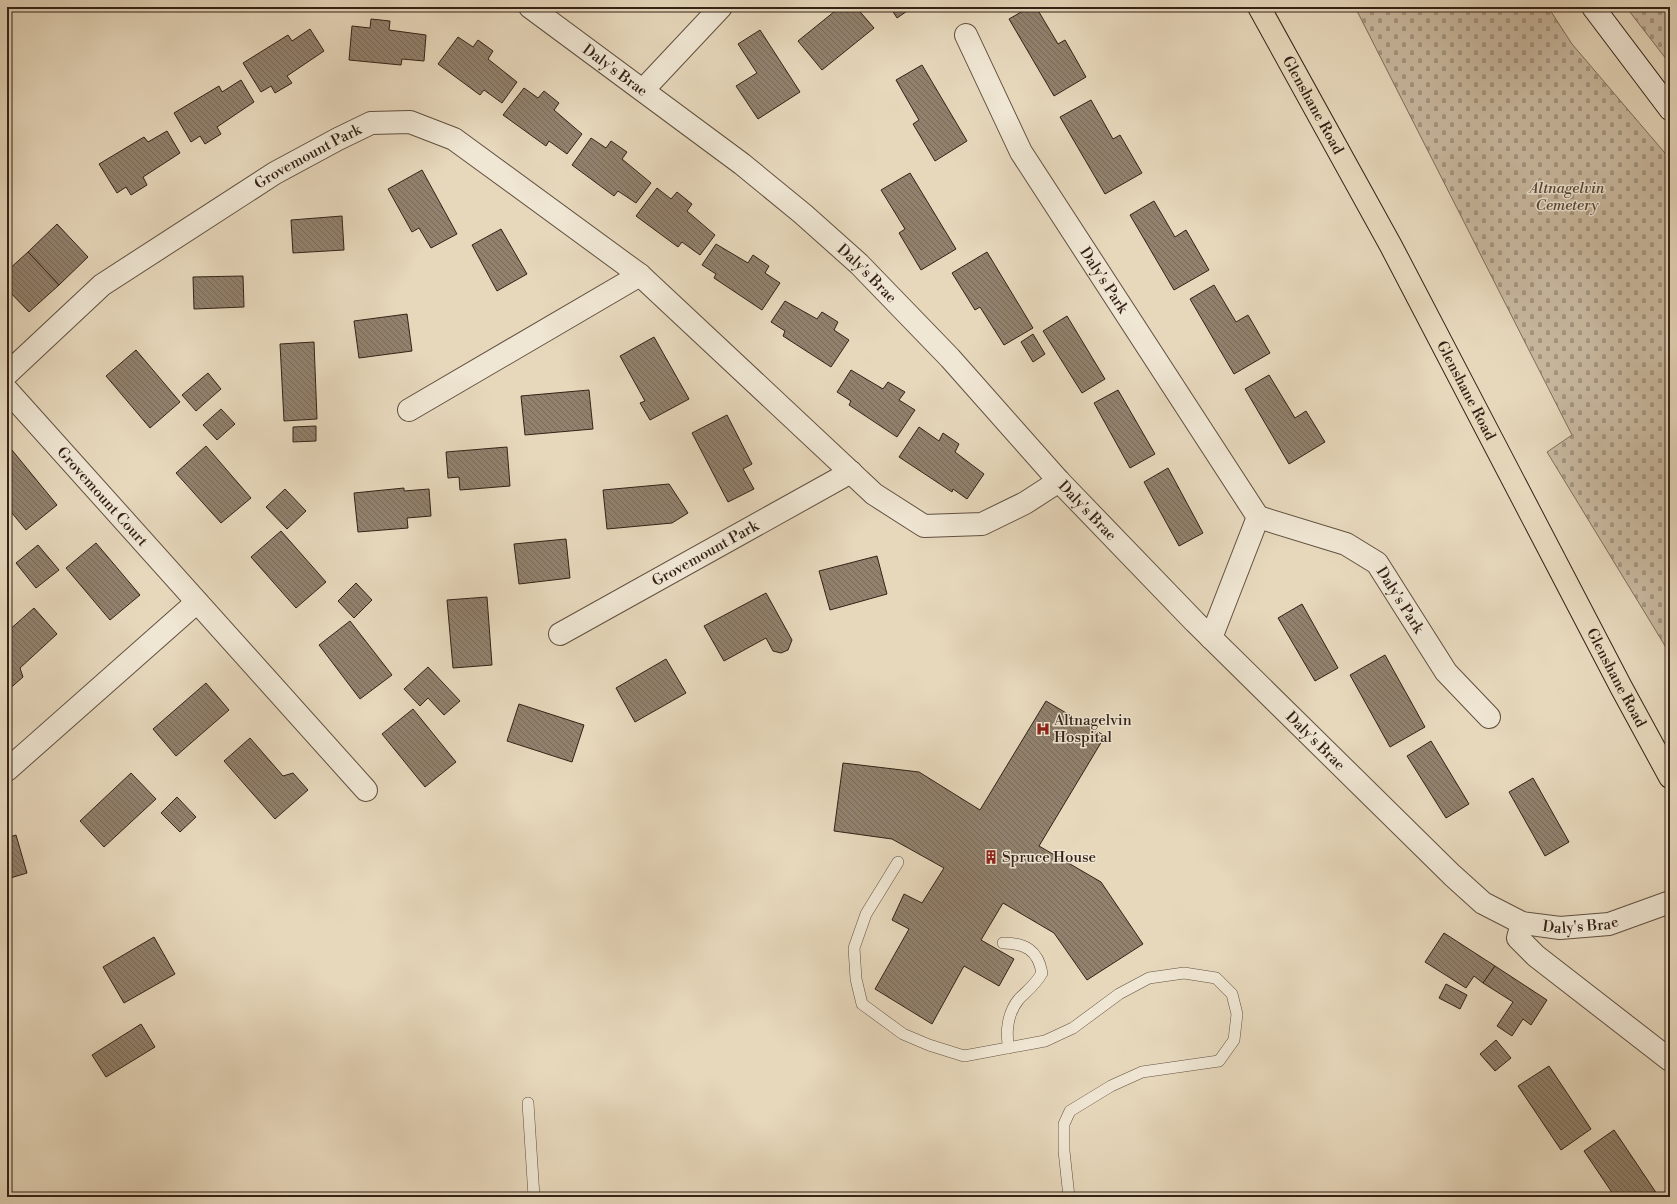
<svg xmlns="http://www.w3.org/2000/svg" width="1677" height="1204" font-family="'Libre Bodoni',serif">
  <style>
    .cemetery { fill: url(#cemetery-stones); stroke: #7e6e5c }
    .building { fill: url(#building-back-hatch); stroke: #342217 }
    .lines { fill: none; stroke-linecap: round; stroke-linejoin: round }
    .service-casing { stroke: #615040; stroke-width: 12 }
    .minor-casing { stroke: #615040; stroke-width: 24 }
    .secondary-casing { stroke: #342217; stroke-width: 24 }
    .trunk-casing { stroke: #342217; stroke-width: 24 }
    .service { stroke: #efe6d3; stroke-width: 11 }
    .minor { stroke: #efe6d3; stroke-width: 22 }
    .secondary { stroke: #efe6d3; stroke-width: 22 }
    .trunk { stroke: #e7d8bc; stroke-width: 22 }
    .labels { text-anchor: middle; stroke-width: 3; stroke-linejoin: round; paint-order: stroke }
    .street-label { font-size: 15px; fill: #342217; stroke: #efe6d3 }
    .park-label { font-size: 15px; font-style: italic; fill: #594839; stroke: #efe6d3 }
    .poi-label { font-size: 15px; fill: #342217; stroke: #efe6d3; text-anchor: start }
  </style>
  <defs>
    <pattern id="cemetery-stones" width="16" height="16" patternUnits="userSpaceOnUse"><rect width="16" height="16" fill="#c9b9a0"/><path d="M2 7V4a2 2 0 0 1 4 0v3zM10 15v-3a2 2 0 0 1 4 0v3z" fill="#a49681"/></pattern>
    <pattern id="building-back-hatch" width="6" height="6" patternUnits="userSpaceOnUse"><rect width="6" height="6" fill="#91816d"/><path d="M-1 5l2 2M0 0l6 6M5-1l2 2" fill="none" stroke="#776959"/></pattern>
  </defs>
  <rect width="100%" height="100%" fill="#e7d8bc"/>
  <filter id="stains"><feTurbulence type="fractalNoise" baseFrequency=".005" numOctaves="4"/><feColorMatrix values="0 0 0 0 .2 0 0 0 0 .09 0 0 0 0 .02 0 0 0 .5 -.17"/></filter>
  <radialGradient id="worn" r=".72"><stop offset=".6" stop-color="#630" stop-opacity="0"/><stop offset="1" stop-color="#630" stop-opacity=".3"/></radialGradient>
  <g class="cemetery">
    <path d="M1355 7H1548L1572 44 1670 159V654L1547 452 1572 435Z"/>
    <path d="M1626 7H1670V64Z"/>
  </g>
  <g class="building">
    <path d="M840 7H856L874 28 822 70 798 41Z"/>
    <path d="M890 7H913L897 18Z"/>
    <path d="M1030 7H1036L1058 44 1065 40 1086 77 1054 96 1009 19Z"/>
    <path d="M371 19 390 21 389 30 426 35 424 61 402 59 401 65 349 60 352 26 370 28Z"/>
    <path d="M310 29 324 51 287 76 292 83 275 93 271 86 261 92 243 63 288 35 292 41Z"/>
    <path d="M760 30 800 92 758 119 736 86 757 73 738 44Z"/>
    <path d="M458 37 473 47 478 40 493 51 488 59 517 82 502 103 484 90 480 95 438 64Z"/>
    <path d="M922 65 967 141 935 161 913 124 919 120 896 80Z"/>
    <path d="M241 80 254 102 217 127 221 134 205 144 200 136 191 142 174 113 219 86 222 92Z"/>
    <path d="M524 88 538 98 544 91 559 103 554 110 582 134 567 154 549 141 546 146 503 115Z"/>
    <path d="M1091 100 1113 139 1120 135 1142 173 1105 194 1060 117Z"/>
    <path d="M167 131 180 153 143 177 147 185 131 195 126 187 117 193 99 164 144 137 148 142Z"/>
    <path d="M591 138 606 148 611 141 627 152 622 159 651 183 636 203 618 191 614 196 572 165Z"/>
    <path d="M422 170 457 234 431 248 419 228 412 232 388 189Z"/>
    <path d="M910 173 956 249 921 270 899 233 905 229 881 190Z"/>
    <path d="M657 188 671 199 677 192 692 204 687 211 715 235 700 255 682 242 678 247 636 216Z"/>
    <path d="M1154 201 1175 237 1186 230 1209 270 1174 290 1130 215Z"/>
    <path d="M342 216 344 250 293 253 291 220Z"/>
    <path d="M57 224 88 257 59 285 28 252Z"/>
    <path d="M501 229 527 274 497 291 472 245Z"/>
    <path d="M716 244 748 263 753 255 769 266 765 273 780 283 762 310 714 278 716 274 702 265Z"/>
    <path d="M28 252 59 285 29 312 7 289V271Z"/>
    <path d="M987 252 1033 328 1004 345 980 307 975 310 952 273Z"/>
    <path d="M243 276 244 307 194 309 193 277Z"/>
    <path d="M1214 285 1236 322 1248 315 1270 353 1234 374 1190 299Z"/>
    <path d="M785 301 817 319 822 312 838 322 834 330 849 340 831 367 783 336 785 331 771 322Z"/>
    <path d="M407 314 412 351 359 358 354 321Z"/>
    <path d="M1067 316 1105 379 1082 393 1043 331Z"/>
    <path d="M1033 334 1045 354 1033 362 1021 342Z"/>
    <path d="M654 337 689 399 650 420 640 403 645 401 620 356Z"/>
    <path d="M314 342 317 419 284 421 280 344Z"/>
    <path d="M136 350 180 402 150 428 106 376Z"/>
    <path d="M851 370 883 389 888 382 905 392 899 400 915 410 897 437 849 405 851 401 837 392Z"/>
    <path d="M208 373 221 389 196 411 182 395Z"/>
    <path d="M1269 375 1295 418 1306 411 1325 442 1289 464 1245 389Z"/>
    <path d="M589 390 593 429 525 435 521 396Z"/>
    <path d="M1118 390 1155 454 1130 468 1094 403Z"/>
    <path d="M221 409 235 424 217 440 203 425Z"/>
    <path d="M727 415 752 464 743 469 754 489 728 502 692 433Z"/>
    <path d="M316 426V441L293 442V427Z"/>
    <path d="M919 427 939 441 943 433 959 444 955 452 984 474 967 499 953 489 952 492 899 457Z"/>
    <path d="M7 444 57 505 26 530 7 507Z"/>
    <path d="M206 446 251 498 221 523 176 473Z"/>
    <path d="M507 447 510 486 460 490 459 477 448 478 446 452Z"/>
    <path d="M1168 468 1203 533 1179 546 1144 482Z"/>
    <path d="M669 484 688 513 672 523 607 529 603 490Z"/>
    <path d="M404 488V491L429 489 431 516 407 518 408 528 358 532 354 493Z"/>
    <path d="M285 489 306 511 287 529 266 507Z"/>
    <path d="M281 531 326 582 296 608 251 557Z"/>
    <path d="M566 539 570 578 519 584 514 544Z"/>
    <path d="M96 543 140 595 110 620 66 568Z"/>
    <path d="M38 545 59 570 36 588 16 563Z"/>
    <path d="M877 556 887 594 830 610 819 571Z"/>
    <path d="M356 583 372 600 354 618 338 601Z"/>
    <path d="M766 593 792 640 788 650 781 653 773 651 766 638 724 661 704 626Z"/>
    <path d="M487 597 492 665 453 668 447 600Z"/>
    <path d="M1302 604 1338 668 1315 681 1278 618Z"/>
    <path d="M34 608 57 634 20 668 23 677 7 691V632Z"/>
    <path d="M350 621 392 675 360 699 319 645Z"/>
    <path d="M1385 655 1425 727 1390 747 1350 675Z"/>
    <path d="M666 659 686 693 635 722 616 688Z"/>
    <path d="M428 667 460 701 444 715 428 698 420 706 404 689Z"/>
    <path d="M206 683 229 710 176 756 153 729Z"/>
    <path d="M1046 701 1105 736 1039 846 1101 882 1143 944 1087 980 1054 933 1003 903 981 940 1014 959 999 986 964 966 932 1024 875 989 909 929 892 920 904 894 922 903 944 868 892 839 834 831 843 763 919 772 980 810Z"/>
    <path d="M519 704 584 725 572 762 507 741Z"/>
    <path d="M413 709 456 762 425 787 382 734Z"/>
    <path d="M250 738 283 776 293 773 308 790 275 819 224 761Z"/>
    <path d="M1431 741 1469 804 1446 818 1407 756Z"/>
    <path d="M131 773 156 799 104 847 80 821Z"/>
    <path d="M1533 778 1569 842 1545 856 1509 792Z"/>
    <path d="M177 797 196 817 180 832 161 813Z"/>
    <path d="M16 835 27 873 7 879V838Z"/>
    <path d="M1444 933 1495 966 1483 983 1474 976 1466 988 1425 962Z"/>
    <path d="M154 937 175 974 124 1003 103 967Z"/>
    <path d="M1495 966 1547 1000 1531 1025 1523 1019 1512 1036 1497 1026 1513 1002 1483 983Z"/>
    <path d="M1446 984 1467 995 1460 1009 1439 998Z"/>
    <path d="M141 1024 155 1047 106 1077 92 1055Z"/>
    <path d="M1496 1040 1511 1058 1495 1071 1480 1054Z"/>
    <path d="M1549 1066 1591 1129 1561 1150 1518 1086Z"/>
    <path d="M1614 1130 1657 1194 1652 1197H1615L1584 1151Z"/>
  </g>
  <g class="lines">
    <defs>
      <g id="service">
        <path d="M898 862 866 914 854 948 856 979 862 1004 903 1034 929 1045 964 1056 1045 1041 1073 1028 1119 994 1149 978 1184 973 1216 978 1232 994 1237 1014 1234 1040 1219 1061 1142 1072 1111 1086 1070 1111 1064 1124V1151L1069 1197"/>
        <path d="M1003 943C1025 943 1038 950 1042 973 1036 984 1028 990 1019 999 1008 1012 1005 1032 1009 1048"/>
        <path d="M528 1103 534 1197"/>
      </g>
      <g id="minor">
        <path id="s1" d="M530 7 742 164 803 214 859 264 950 358 1059 481 1195 622 1452 875 1483 903 1522 923 1560 928 1609 924 1670 902"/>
        <path id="s2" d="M966 35 1021 152 1258 517 1211 638"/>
        <path d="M643 90 721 7"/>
        <path id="s3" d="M7 374 102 285 275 173 338 139 371 123 410 122 454 139 640 275 874 494 924 526 982 524 1025 503 1059 481"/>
        <path id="s4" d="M7 390 366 790"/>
        <path d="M409 410 640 275"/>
        <path id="s5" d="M1258 517 1346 544 1377 563 1446 672 1489 717"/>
        <path id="s6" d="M560 634 851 472"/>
        <path d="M7 770 197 602"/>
        <path d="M1522 923 1518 938 1536 956 1670 1060"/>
      </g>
      <path id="secondary" d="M1593 7 1670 109"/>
      <g id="trunk">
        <path id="s7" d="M1259 7 1391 246 1621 687 1670 777"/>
      </g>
    </defs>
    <use href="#service" class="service-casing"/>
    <use href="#minor" class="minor-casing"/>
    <use href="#secondary" class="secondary-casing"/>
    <use href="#trunk" class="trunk-casing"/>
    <use href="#service" class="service"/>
    <use href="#minor" class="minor"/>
    <use href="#secondary" class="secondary"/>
    <use href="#trunk" class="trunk"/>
  </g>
  <defs>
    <symbol id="hospital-bare" viewBox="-9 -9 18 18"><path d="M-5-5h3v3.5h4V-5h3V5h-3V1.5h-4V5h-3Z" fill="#8f2418" stroke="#efe6d3" stroke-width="2.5" paint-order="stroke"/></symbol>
    <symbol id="building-bare" viewBox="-9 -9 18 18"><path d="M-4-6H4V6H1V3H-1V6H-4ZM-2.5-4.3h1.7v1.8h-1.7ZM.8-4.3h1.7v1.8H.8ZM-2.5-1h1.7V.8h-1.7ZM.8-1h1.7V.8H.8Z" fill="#8f2418" stroke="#efe6d3" stroke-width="2.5" paint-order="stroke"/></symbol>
  </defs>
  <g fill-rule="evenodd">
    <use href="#hospital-bare" x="1033" y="719" width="20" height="20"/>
    <use href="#building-bare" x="981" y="847" width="20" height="20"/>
  </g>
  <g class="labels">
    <g class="street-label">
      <text dy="5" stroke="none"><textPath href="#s1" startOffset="106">Daly's Brae</textPath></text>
      <text dy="5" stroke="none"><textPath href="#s7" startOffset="112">Glenshane Road</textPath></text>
      <text dy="5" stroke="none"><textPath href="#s3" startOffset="373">Grovemount Park</textPath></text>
      <text dy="5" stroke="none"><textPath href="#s1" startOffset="430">Daly's Brae</textPath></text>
      <text dy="5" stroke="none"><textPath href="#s2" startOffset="282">Daly's Park</textPath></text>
      <text dy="5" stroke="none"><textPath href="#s7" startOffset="436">Glenshane Road</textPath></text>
      <text dy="5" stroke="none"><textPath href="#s4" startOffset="143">Grovemount Court</textPath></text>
      <text dy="5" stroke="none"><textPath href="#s1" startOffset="754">Daly's Brae</textPath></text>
      <text dy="5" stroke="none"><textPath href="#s6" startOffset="166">Grovemount Park</textPath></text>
      <text dy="5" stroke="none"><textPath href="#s5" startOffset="172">Daly's Park</textPath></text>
      <text dy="5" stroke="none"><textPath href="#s7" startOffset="760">Glenshane Road</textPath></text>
      <text dy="5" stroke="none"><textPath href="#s1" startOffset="1078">Daly's Brae</textPath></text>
      <text dy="5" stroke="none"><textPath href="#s1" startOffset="1414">Daly's Brae</textPath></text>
    </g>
    <g class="park-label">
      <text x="1567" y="193">Altnagelvin<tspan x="1567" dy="17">Cemetery</tspan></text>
    </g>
    <g class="poi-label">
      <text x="1054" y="725">Altnagelvin<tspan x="1054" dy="17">Hospital</tspan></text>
      <text x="1002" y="862">Spruce House</text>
    </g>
  </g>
  <rect width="1677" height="1204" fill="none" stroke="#e7d8bc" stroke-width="24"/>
  <rect x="8" y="8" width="1661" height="1188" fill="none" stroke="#342217" stroke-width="2"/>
  <rect x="12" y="12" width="1653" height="1180" fill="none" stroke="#342217"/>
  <rect width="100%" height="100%" filter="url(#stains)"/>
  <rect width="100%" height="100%" fill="url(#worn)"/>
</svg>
